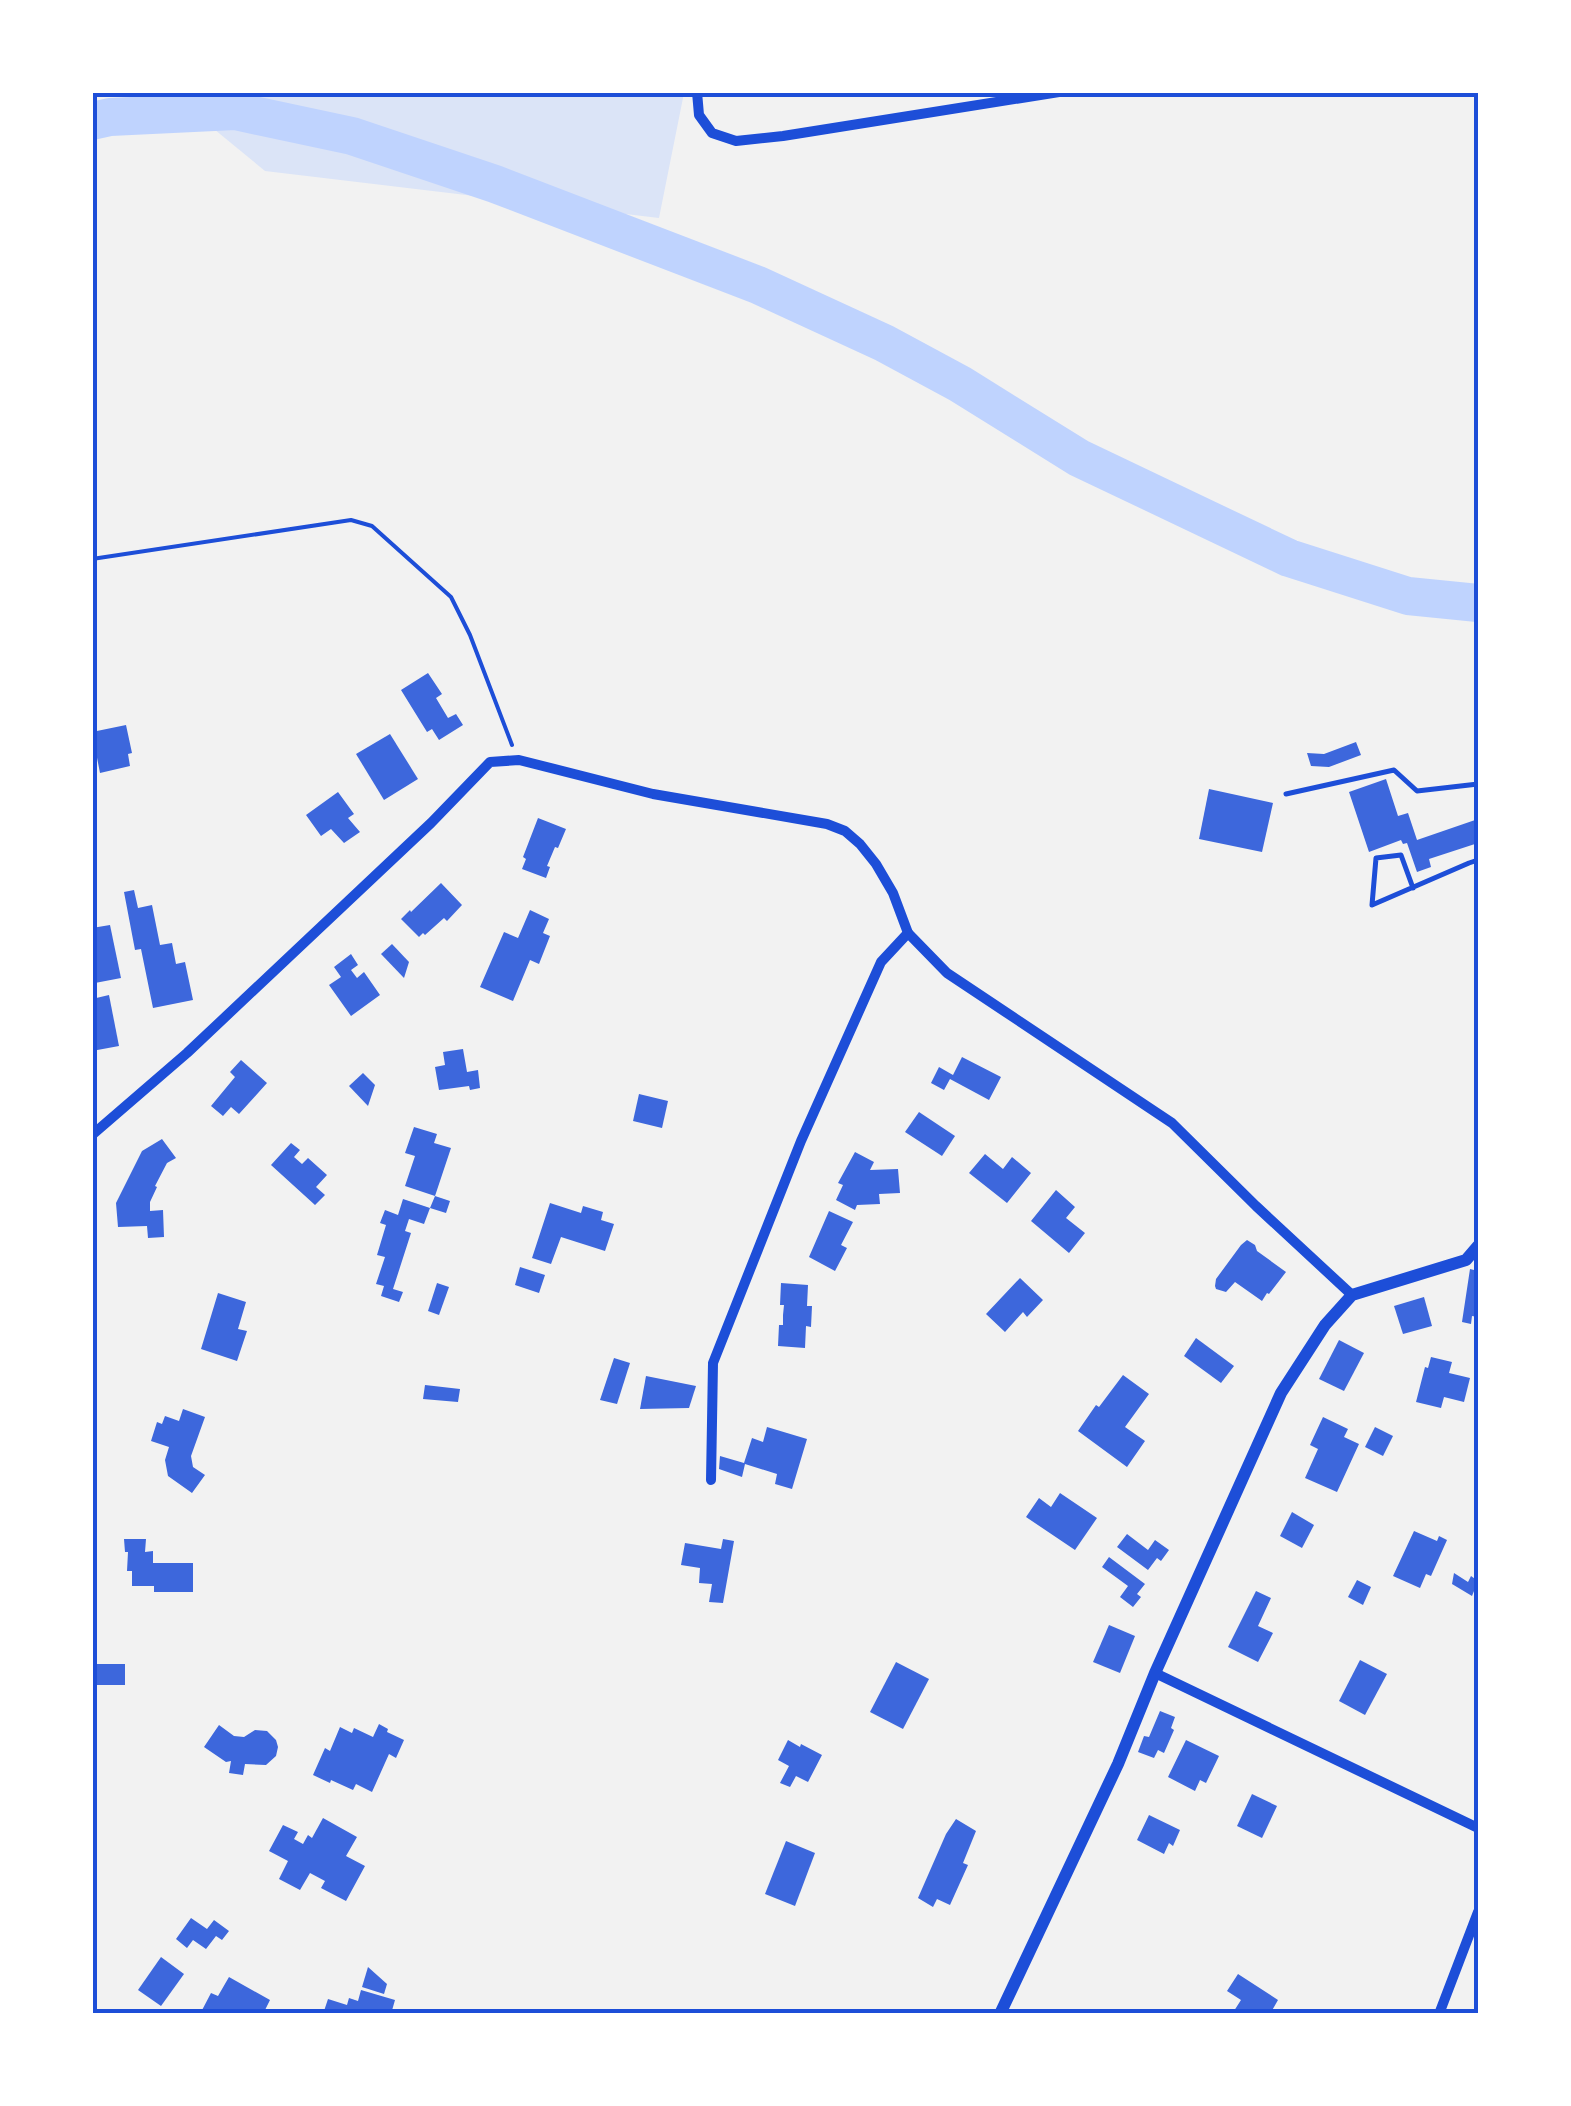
<svg xmlns="http://www.w3.org/2000/svg" width="1571" height="2106" font-family="'Source Serif 4',serif">
  <style>
    .green { fill: #dbe4f7 }
    .lines { fill: none; stroke-linecap: round; stroke-linejoin: round }
    .river { stroke: #bfd3fe; stroke-width: 38 }
    .building { fill: #3d67dc }
    .path { stroke: #1d4ed8; stroke-width: 4 }
    .service { stroke: #1d4ed8; stroke-width: 5 }
    .minor { stroke: #1d4ed8; stroke-width: 10 }
    .tertiary { stroke: #1d4ed8; stroke-width: 12 }
    .neatline { fill: none; stroke: #1d4ed8; stroke-width: 4 }
  </style>
  <rect width="100%" height="100%" fill="#f2f2f2"/>
  <path class="green" d="M170 93 684 92V93L659 218 265 171Z"/>
  <g class="lines">
    <path class="river" d="M92 121 110 117 235 111 352 136 495 184 758 285 884 343 960 384 1079 458 1289 558 1408 596 1478 603"/>
  </g>
  <g class="building">
    <path d="M428 673 442 694 436 698 448 718 456 714 463 725 439 740 432 729 427 732 401 690Z"/>
    <path d="M126 725 132 753 128 754 130 766 100 773 92 732Z"/>
    <path d="M390 734 418 779 384 800 356 754Z"/>
    <path d="M1356 742 1361 755 1329 767 1311 766 1307 753 1324 754Z"/>
    <path d="M1386 779 1398 816 1408 813 1417 840 1478 819V843L1429 859 1431 867 1417 872 1407 843 1403 844 1401 840 1369 852 1349 792Z"/>
    <path d="M1209 789 1273 803 1262 852 1199 839Z"/>
    <path d="M338 792 354 814 348 818 360 832 344 843 331 829 321 836 306 815Z"/>
    <path d="M538 818 566 829 558 848 555 847 547 866 550 867 546 878 522 869 526 859 523 857Z"/>
    <path d="M441 883 462 905 447 921 444 918 425 935 423 933 419 937 401 919 410 910 411 912Z"/>
    <path d="M134 890 138 908 152 905 160 945 172 943 176 964 185 962 193 1000 153 1008 141 949 135 950 124 892Z"/>
    <path d="M530 910 549 919 543 933 550 936 539 964 530 960 513 1001 480 987 504 932 518 938Z"/>
    <path d="M110 925 121 978 95 983 92 928Z"/>
    <path d="M392 944 409 962 404 978 381 954Z"/>
    <path d="M351 954 358 965 351 970 357 978 364 972 380 995 351 1016 329 985 341 977 334 967Z"/>
    <path d="M109 995 119 1046 92 1051V999Z"/>
    <path d="M463 1049 467 1072 478 1070 480 1088 470 1090 469 1086 439 1090 435 1067 445 1065 443 1052Z"/>
    <path d="M962 1057 1001 1077 989 1100 950 1079 944 1090 931 1083 939 1067 953 1075Z"/>
    <path d="M241 1060 267 1083 239 1114 231 1107 223 1116 211 1106 235 1077 230 1072Z"/>
    <path d="M363 1073 375 1085 368 1106 349 1086Z"/>
    <path d="M639 1094 668 1101 662 1128 633 1121Z"/>
    <path d="M919 1112 955 1136 942 1156 905 1132Z"/>
    <path d="M414 1127 437 1134 434 1143 451 1148 435 1196 450 1201 446 1213 430 1208 435 1196 405 1186 415 1156 405 1153Z"/>
    <path d="M162 1139 176 1158 167 1163 155 1186 157 1187 150 1202V1211L163 1210 164 1237 148 1238 147 1226 118 1227 116 1203 142 1151Z"/>
    <path d="M291 1143 300 1150 294 1157 302 1164 308 1158 327 1175 316 1187 325 1195 315 1205 271 1165Z"/>
    <path d="M855 1152 874 1162 870 1170 898 1169 900 1193 879 1194 880 1204 857 1205 855 1210 836 1200 843 1185 838 1183Z"/>
    <path d="M985 1154 1003 1169 1012 1157 1031 1173 1007 1203 969 1173Z"/>
    <path d="M1056 1190 1075 1207 1066 1218 1085 1233 1069 1253 1031 1221Z"/>
    <path d="M403 1199 430 1208 424 1224 409 1219 405 1231 411 1233 393 1289 403 1292 399 1302 381 1296 384 1286 376 1284 385 1257 377 1255 386 1225 380 1223 385 1210 398 1215Z"/>
    <path d="M550 1203 581 1213 583 1206 603 1212 601 1220 614 1224 605 1251 561 1237 551 1264 532 1258Z"/>
    <path d="M829 1211 853 1222 841 1245 847 1248 835 1271 809 1257Z"/>
    <path d="M1247 1240 1255 1245 1257 1251 1286 1272 1269 1294 1267 1293 1262 1301 1235 1282 1226 1292 1216 1289 1215 1286 1216 1279 1241 1245Z"/>
    <path d="M520 1267 545 1275 539 1293 515 1285Z"/>
    <path d="M1470 1269 1478 1271V1317L1472 1316 1471 1324 1462 1322Z"/>
    <path d="M1020 1278 1043 1300 1027 1317 1023 1312 1005 1332 986 1314Z"/>
    <path d="M437 1283 449 1287 439 1315 428 1311Z"/>
    <path d="M781 1283 808 1285 807 1306H812L811 1327 806 1326 805 1348 778 1346 779 1325H783V1315L784 1305H780Z"/>
    <path d="M218 1293 246 1302 238 1329 247 1331 237 1361 201 1349Z"/>
    <path d="M1424 1297 1432 1326 1403 1334 1394 1306Z"/>
    <path d="M1196 1338 1234 1366 1221 1383 1184 1356Z"/>
    <path d="M1339 1340 1364 1353 1344 1391 1319 1379Z"/>
    <path d="M1431 1357 1452 1362 1449 1373 1470 1378 1464 1402 1444 1397 1441 1408 1416 1402 1425 1367 1428 1368Z"/>
    <path d="M614 1358 630 1363 617 1404 600 1400Z"/>
    <path d="M1123 1375 1149 1394 1125 1427 1145 1441 1127 1467 1078 1431 1096 1405 1099 1407Z"/>
    <path d="M646 1376 696 1386 689 1408 640 1409Z"/>
    <path d="M425 1385 460 1389 458 1402 423 1399Z"/>
    <path d="M183 1409 205 1417 191 1456 193 1467 205 1475 192 1493 168 1476 165 1460 169 1447 151 1441 157 1422 162 1424 165 1416 179 1421Z"/>
    <path d="M1323 1417 1348 1429 1344 1437 1359 1444 1337 1492 1305 1478 1318 1449 1310 1445Z"/>
    <path d="M767 1427 807 1439 792 1489 775 1484 777 1474 745 1464 742 1477 719 1469 720 1456 744 1463 752 1438 763 1442Z"/>
    <path d="M1375 1427 1393 1436 1383 1456 1365 1447Z"/>
    <path d="M1060 1493 1097 1518 1075 1550 1026 1517 1039 1498 1051 1507Z"/>
    <path d="M1292 1512 1314 1525 1302 1548 1280 1536Z"/>
    <path d="M1414 1531 1437 1541 1439 1536 1447 1540 1431 1576 1426 1574 1420 1588 1393 1576Z"/>
    <path d="M1127 1534 1148 1550 1155 1540 1169 1550 1161 1561 1157 1558 1148 1570 1117 1547Z"/>
    <path d="M124 1539H146L145 1552 153 1551V1563H193V1592H154V1586H132V1571H127L128 1552H125Z"/>
    <path d="M723 1539 734 1541 723 1603 709 1602 712 1584 699 1583 700 1568 681 1565 685 1543 721 1549Z"/>
    <path d="M1109 1557 1145 1584 1137 1594 1141 1597 1133 1607 1120 1597 1128 1586 1102 1567Z"/>
    <path d="M1454 1573 1468 1582 1471 1576 1478 1581 1472 1596 1452 1584Z"/>
    <path d="M1357 1580 1371 1587 1363 1605 1348 1597Z"/>
    <path d="M1256 1591 1271 1598 1258 1626 1273 1633 1258 1662 1228 1647Z"/>
    <path d="M1109 1625 1135 1636 1120 1673 1093 1662Z"/>
    <path d="M1360 1660 1387 1674 1365 1715 1339 1701Z"/>
    <path d="M896 1662 929 1679 903 1729 870 1712Z"/>
    <rect x="92" y="1664" width="33" height="21"/>
    <path d="M1160 1711 1175 1717 1171 1728 1174 1730 1164 1753 1158 1750 1154 1758 1138 1752 1144 1736 1149 1737Z"/>
    <path d="M379 1724 388 1729 387 1732 404 1740 396 1758 389 1754 372 1792 356 1784 353 1790 331 1780 330 1783 313 1775 325 1748 330 1751 340 1727 352 1733 354 1728 373 1737Z"/>
    <path d="M219 1725 234 1736 244 1737 255 1730 267 1731 276 1740 278 1747 276 1756 266 1765 245 1764 243 1775 229 1773 231 1761 226 1762 204 1747Z"/>
    <path d="M788 1740 800 1747 801 1744 822 1755 808 1782 796 1776 790 1787 780 1783 789 1766 778 1760Z"/>
    <path d="M1186 1740 1219 1756 1206 1783 1200 1780 1195 1791 1168 1777Z"/>
    <path d="M1252 1794 1277 1806 1262 1838 1237 1826Z"/>
    <path d="M1149 1815 1180 1830 1173 1846 1169 1843 1164 1854 1137 1840Z"/>
    <path d="M323 1818 357 1837 346 1856 365 1866 346 1901 321 1888 325 1881 310 1873 300 1890 279 1879 288 1861 269 1851 283 1825 298 1832 294 1839 303 1844 308 1835 312 1838Z"/>
    <path d="M956 1819 976 1831 963 1863 968 1865 950 1905 937 1899 933 1907 918 1898 946 1834Z"/>
    <path d="M786 1841 815 1853 795 1906 765 1894Z"/>
    <path d="M191 1918 207 1929 214 1920 229 1931 222 1940 216 1936 206 1949 193 1940 187 1948 176 1939Z"/>
    <path d="M161 1957 184 1974 161 2006 138 1990Z"/>
    <path d="M368 1967 387 1984 384 1994 362 1987Z"/>
    <path d="M1238 1974 1278 2000 1270 2014H1232L1241 2000 1227 1991Z"/>
    <path d="M229 1977 270 2000 263 2014H200L211 1993 218 1996Z"/>
    <path d="M361 1990 395 2000 391 2014H323L328 1999 347 2005 349 1998 358 2001Z"/>
  </g>
  <g class="lines">
    <path class="path" d="M92 559 351 520 372 526 451 597 470 635 512 745"/>
    <g class="service">
      <path d="M1286 794 1394 770 1417 791 1478 784"/>
      <path d="M1413 888 1401 855 1376 858 1372 905 1469 863 1478 860"/>
    </g>
    <g class="minor">
      <path d="M697 92 699 115 712 133 736 141 783 136 1059 92"/>
      <path d="M92 1135 187 1053 431 823 490 762 519 760 653 794 827 824 845 831 860 844 876 864 893 893 908 933 947 973 1172 1123 1256 1206 1352 1295"/>
      <path d="M711 1480 713 1363 801 1141 881 962 908 933"/>
      <path d="M1155 1673 1478 1828"/>
      <path d="M1439 2014 1478 1912"/>
    </g>
    <path class="tertiary" d="M1000 2014 1118 1764 1155 1673 1281 1393 1325 1325 1352 1295 1466 1260 1478 1246"/>
  </g>
  <rect width="1571" height="2106" fill="none" stroke="#ffffff" stroke-width="190"/>
  <rect x="95" y="95" width="1381" height="1916" class="neatline"/>
</svg>
